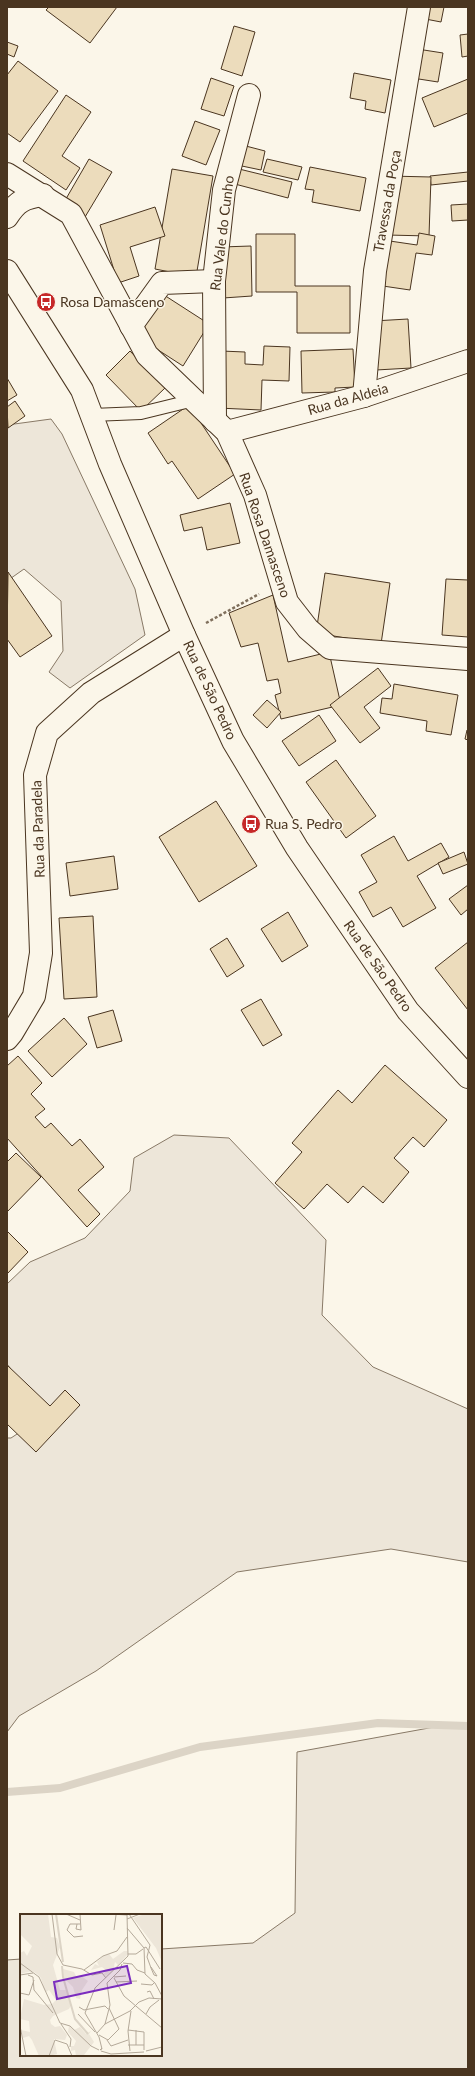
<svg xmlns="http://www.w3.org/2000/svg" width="475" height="2076" font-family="Lato,sans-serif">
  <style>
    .green { fill: #ede6d9; stroke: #887966 }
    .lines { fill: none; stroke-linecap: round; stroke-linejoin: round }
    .stream { stroke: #dcd4c6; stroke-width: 8 }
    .building { fill: #ecdcbc; stroke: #4a3520 }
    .lane-casing { stroke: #4a3520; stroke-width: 14 }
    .street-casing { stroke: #4a3520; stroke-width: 24 }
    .primary-casing { stroke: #4a3520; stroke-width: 24 }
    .path { stroke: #7f6f5c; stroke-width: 2.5; stroke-dasharray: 3 2; stroke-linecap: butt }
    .lane { stroke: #fbf6e9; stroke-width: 12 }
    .street { stroke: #fbf6e9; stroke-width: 22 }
    .primary { stroke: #fbf6e9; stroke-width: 22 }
    .labels { text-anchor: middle; stroke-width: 3; stroke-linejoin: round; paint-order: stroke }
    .street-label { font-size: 14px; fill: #4a3520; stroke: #fbf6e9 }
    .poi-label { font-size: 14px; fill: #4a3520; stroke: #fbf6e9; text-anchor: start }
    .inset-river { fill: none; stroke: #dcd4c6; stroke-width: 2 }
    .inset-road { fill: none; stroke: #b4a999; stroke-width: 1 }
    .view { fill: #7b2cbf; fill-opacity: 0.15; stroke: #7b2cbf; stroke-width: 2 }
    .inset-edge { fill: none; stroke: #4a3520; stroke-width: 2 }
  </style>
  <rect width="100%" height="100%" fill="#fbf6e9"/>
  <g class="green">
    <path d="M51 419 62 434 135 589 145 635 70 688 49 672 63 651 61 601 24 569 7 581V425Z"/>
    <path d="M174 1135 229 1138 326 1240 322 1315 373 1367 468 1409V1562L391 1549 237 1572 96 1671 19 1716 7 1732V1438H11L46 1415 7 1364V1284L30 1262 85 1238 130 1191 134 1158Z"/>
    <path d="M440 1726 468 1728V2069H7V1960L21 1959V2055H161V1949L253 1943 295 1913 297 1752Z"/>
  </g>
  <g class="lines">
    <path class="stream" d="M7 1792 60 1788 200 1747 378 1723 468 1726"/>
  </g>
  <g class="building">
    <path d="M49 7H117L90 43 46 10Z"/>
    <path d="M416 7H444L441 22 415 17Z"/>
    <path d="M234 26 255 32 242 76 221 69Z"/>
    <path d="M468 34V56L462 57 460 35Z"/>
    <path d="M7 42 18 46 14 57 7 54Z"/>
    <path d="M411 48 443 53 438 82 406 77Z"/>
    <path d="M18 61 58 91 20 142 7 133V75Z"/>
    <path d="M354 73 391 80 385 113 365 109 366 101 350 98Z"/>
    <path d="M211 78 234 86 224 116 201 109Z"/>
    <path d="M468 79V113L434 127 422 98Z"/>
    <path d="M66 95 91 112 62 156 80 168 66 190 23 161Z"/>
    <path d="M195 121 220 130 206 165 182 156Z"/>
    <path d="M242 145 265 151 261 170 237 165Z"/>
    <path d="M89 159 112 172 85 217 63 204Z"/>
    <path d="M267 159 302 167 298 180 263 172Z"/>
    <path d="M310 167 366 178 360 211 312 202 314 190 305 189Z"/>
    <path d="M235 168 292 182 288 198 231 183Z"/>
    <path d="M172 169 213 176 196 277 155 269Z"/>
    <path d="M468 172V181L431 185 430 176Z"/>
    <path d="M389 176 431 177 429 236 387 235Z"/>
    <path d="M468 204V220L452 221 451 205Z"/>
    <path d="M155 207 165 236 130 247 139 276 118 283 100 225Z"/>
    <path d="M419 233 435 236 432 255 416 253 410 290 376 285 383 240 417 245Z"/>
    <path d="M256 234H295V286H350V333H297V292H256Z"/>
    <path d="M251 246 252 296 223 298 221 247Z"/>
    <path d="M164 295 209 324 183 366 138 337Z"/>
    <path d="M408 319 411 368 376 370 373 321Z"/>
    <path d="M264 346 290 347 289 381 262 380 261 410 218 408 221 351 245 352V364L263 365Z"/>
    <path d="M353 349 355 387 335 388V392L302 393 301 351Z"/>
    <path d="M130 351 165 388 141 411 106 375Z"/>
    <path d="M7 378 17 395 7 401Z"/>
    <path d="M15 401 25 416 8 428 7 407Z"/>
    <path d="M189 405 235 474 198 499 172 461 168 464 148 433Z"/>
    <path d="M230 503 240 543 207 550 202 527 184 531 180 515Z"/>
    <path d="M8 572 52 636 20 657 7 639Z"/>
    <path d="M325 573 390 583 381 644 316 633Z"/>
    <path d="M446 579 468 580V637L442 635Z"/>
    <path d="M273 595 288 662 329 652 341 705 281 719 275 695 281 693 278 679 267 681 258 643 241 647 229 613Z"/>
    <path d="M378 668 391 686 364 707 380 728 360 743 330 705Z"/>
    <path d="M394 684 458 695 451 735 426 731 427 721 380 713 382 698 392 699Z"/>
    <path d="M267 700 281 712 267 728 253 715Z"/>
    <path d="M319 715 336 741 299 766 282 741Z"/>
    <path d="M467 730H468V740L465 739Z"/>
    <path d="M336 760 376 816 346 838 306 782Z"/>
    <path d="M216 801 257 866 199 902 159 837Z"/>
    <path d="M394 836 408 861 441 843 449 857 417 876 436 908 403 927 391 907 373 917 359 892 377 882 361 855Z"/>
    <path d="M464 852 468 864 443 874 438 863Z"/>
    <path d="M114 856 118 889 70 896 66 863Z"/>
    <path d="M468 885V909L461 915 449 899Z"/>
    <path d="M288 912 308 946 282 962 261 929Z"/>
    <path d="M93 916 97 997 64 999 59 918Z"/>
    <path d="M227 938 244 966 227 977 210 949Z"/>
    <path d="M468 942V1010L435 968Z"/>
    <path d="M261 999 282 1035 263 1046 241 1010Z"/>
    <path d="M113 1010 122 1041 97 1048 88 1017Z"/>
    <path d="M64 1018 87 1044 52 1077 28 1051Z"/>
    <path d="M18 1056 42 1083 31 1094 45 1109 35 1117 45 1128 51 1123 72 1146 80 1139 104 1167 78 1190 100 1214 87 1227 7 1138V1066Z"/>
    <path d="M385 1065 447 1120 424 1147 413 1137 394 1158 409 1172 383 1203 363 1186 348 1203 327 1184 304 1209 275 1183 302 1152 292 1143 338 1090 352 1103Z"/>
    <path d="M16 1153 41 1177 7 1212V1162Z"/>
    <path d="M7 1231 28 1252 7 1274Z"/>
    <path d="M7 1365 50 1406 65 1390 80 1405 36 1452 7 1424Z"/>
  </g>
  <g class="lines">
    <defs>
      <path id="lane" d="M92 415 141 413 194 400"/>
      <g id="street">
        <path d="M7 174 71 214 147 355 227 432 255 495 287 602 308 629 330 648 468 659"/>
        <path d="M7 217C17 201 24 198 43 195"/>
        <path d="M131 326 162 283 214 281"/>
        <path d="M364 396 375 271 419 7"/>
        <path d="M215 421 214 281 224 190 249 95"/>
        <path d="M227 432 364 396 468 361"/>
        <path d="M7 1039 12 1033 34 996 41 953 35 775 47 733 91 693 184 635"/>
      </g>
      <path id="primary" d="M7 271 82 390 110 464 184 635 233 741 297 848 408 1011 468 1077"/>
    </defs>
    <use href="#lane" class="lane-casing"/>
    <use href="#street" class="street-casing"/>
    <use href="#primary" class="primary-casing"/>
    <path class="path" d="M206 623 259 594"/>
    <use href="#lane" class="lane"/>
    <use href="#street" class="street"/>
    <use href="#primary" class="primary"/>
  </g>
  <defs>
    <symbol id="bus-disc" viewBox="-11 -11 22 22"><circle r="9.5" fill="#c62828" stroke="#fbf6e9"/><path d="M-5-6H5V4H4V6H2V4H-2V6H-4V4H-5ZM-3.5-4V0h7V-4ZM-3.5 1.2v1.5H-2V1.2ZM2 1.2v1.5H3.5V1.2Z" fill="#fff"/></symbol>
  </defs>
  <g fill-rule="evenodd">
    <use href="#bus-disc" x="35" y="291" width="22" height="22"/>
    <use href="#bus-disc" x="240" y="813" width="22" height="22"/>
  </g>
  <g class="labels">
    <g class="street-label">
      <text transform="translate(387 201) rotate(-80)" y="5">Travessa da Poça</text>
      <text transform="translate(222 233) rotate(-83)" y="5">Rua Vale do Cunho</text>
      <text transform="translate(348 399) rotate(-16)" y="5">Rua da Aldeia</text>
      <text transform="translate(265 535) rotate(71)" y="5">Rua Rosa Damasceno</text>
      <text transform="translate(210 690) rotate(65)" y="5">Rua de São Pedro</text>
      <text transform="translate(38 829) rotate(-92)" y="5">Rua da Paradela</text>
      <text transform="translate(378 966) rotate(55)" y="5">Rua de São Pedro</text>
    </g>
    <g class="poi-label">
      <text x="60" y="307">Rosa Damasceno</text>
      <text x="265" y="829">Rua S. Pedro</text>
    </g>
  </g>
  <g transform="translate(20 1914)">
    <rect width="142" height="142" fill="#fbf6e9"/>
    <path d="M0 0H28L31 23 37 24 40 33 33 51 40 76H47L51 91 49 95 33 102 30 106 31 110 35 113 40 112 47 121 45 126 34 125 37 140 29 142H19L12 126 9 122 3 124 1 116 10 118 9 107 0 105 4 85 24 91 32 90 36 86 29 76 26 78 24 75 21 64 17 60 12 57 0 60V39L4 37 7 42 12 32 0 20ZM125 0H142V48L136 34 113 4ZM104 37H107L108 40 98 51 95 48 93 57 86 62 83 60 87 57 82 53 71 56 75 50 79 52 77 48 83 42 89 40 93 45ZM43 55 54 58 57 64 60 61 68 67 62 76 60 85 56 84 53 73 44 64ZM49 112 54 116 60 113 66 120 71 117 69 120 74 128 64 141 56 142 55 136 51 137V132H54L56 127 48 118Z" fill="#ede6d9"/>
    <path class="inset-river" d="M36 0 43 48M42 52 43 63 55 105 68 120"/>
    <path class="inset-road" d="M32 0 37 40 43 51 62 55 72 61 82 59 86 64M46 0 60 6M91 0 107 1M109 0 130 31 127 43 131 54 134 61 137 62 131 53M107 5 120 0M57 10 56 15 61 16 60 0M60 10H50L47 16 54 23 63 22M107 14 124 34 126 33 140 55M94 16 96 1M124 34 125 60 135 69 142 82M108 40H116L123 35M0 49 19 63 40 109 50 112 71 132 79 136M103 49 112 50 117 56 125 59M64 56 83 42 97 37 107 23M0 61 13 59M8 61 13 63 14 76 33 99M94 63 106 62M94 64 104 82 142 114M96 68 117 67M121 70 132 71 135 68M127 78 130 77 134 85M0 79 9 81 14 66M59 93 64 96 85 92 88 95M89 94 99 115M58 100 75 118M126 100 130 93 139 86M41 110 51 125 50 133M85 110 110 97 119 88 129 84 142 85M0 112 6 142M108 116 124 118V136M116 116V131M77 119 85 110 90 91 87 69 100 56 102 50M79 121 88 126 99 115M87 126 91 132 108 126M108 131H124M82 134 80 136 82 135 79 123 65 99 75 74 108 42 107 0M81 137 91 140 124 138M110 137 108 117 111 97M126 137 142 133M29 142 35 126 47 130 52 142"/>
    <path class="view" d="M107 52 111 69 37 85 34 68Z"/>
    <rect width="142" height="142" class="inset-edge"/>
  </g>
  <rect width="475" height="2076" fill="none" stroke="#4a3520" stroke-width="16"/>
</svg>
